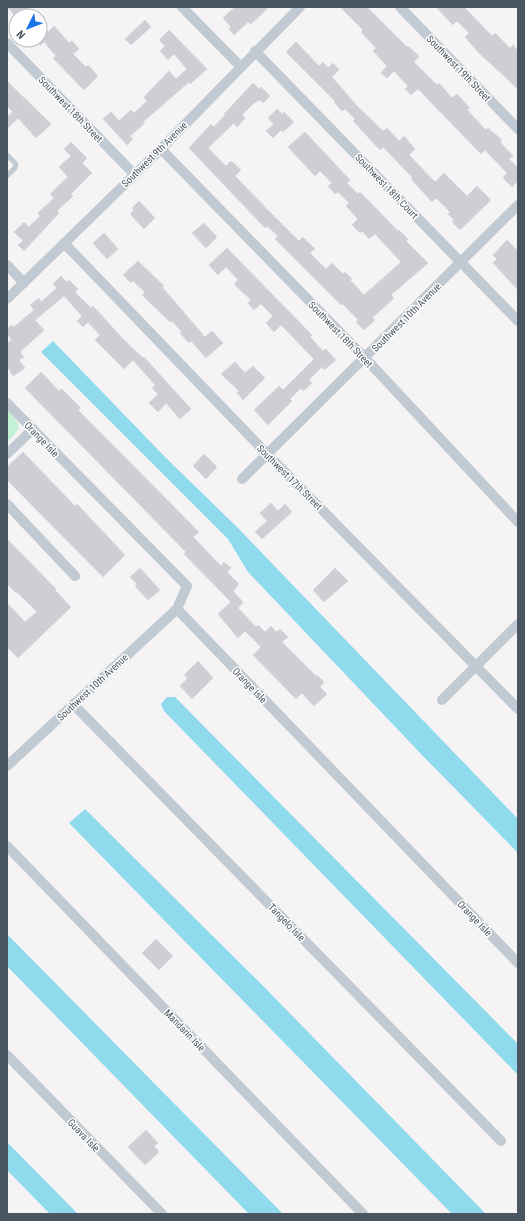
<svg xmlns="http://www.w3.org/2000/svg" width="525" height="1221" font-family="'Roboto Condensed',sans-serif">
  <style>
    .green { fill: #c3f1d5 }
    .water { fill: #90daee }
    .building { fill: #cdcfd5; stroke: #d7d9de }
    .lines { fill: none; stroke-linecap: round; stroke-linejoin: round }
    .lane { stroke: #c1cad2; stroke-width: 5 }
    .street { stroke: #c1cad2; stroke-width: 10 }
    .labels { text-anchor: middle; stroke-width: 3; stroke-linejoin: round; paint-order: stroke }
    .street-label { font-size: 10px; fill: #4a5661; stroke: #fff }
  </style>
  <rect width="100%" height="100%" fill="#f5f3f3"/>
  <path class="green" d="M7 410C22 426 23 427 7 442Z"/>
  <g class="water">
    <path d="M53 341 166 458 238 528 518 819V853L422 755 248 572 228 539 41 352Z"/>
    <path d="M167 697H175L518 1044V1075L164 711 161 704Z"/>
    <path d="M85 809 267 990 486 1214H452L69 823Z"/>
    <path d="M7 934 283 1214H249L7 966Z"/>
    <path d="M7 1142 78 1214H50L7 1170Z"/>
  </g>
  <g class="building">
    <path d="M7 7H27L36 16H15Z"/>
    <path d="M235 7H269L251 24 248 22 234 35 229 29 231 27 223 18Z"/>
    <path d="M340 7H367L407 47 408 46 419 56 414 62 437 85 439 83 452 98 457 94 470 108 467 110 486 130 488 128 502 140 500 142 513 156 509 159 518 168V181L512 187 503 178 507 173 485 150 481 154 418 89 411 95 405 89 408 86 394 71 387 78 381 73 387 66 373 51 376 48 361 32 363 30Z"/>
    <path d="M436 7H464L492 36 495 33 510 48 513 45 518 51V89L479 53 465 37 469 33 457 21 453 25Z"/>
    <path d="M145 20 151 27 131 45 125 39Z"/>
    <path d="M40 22 48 32 54 26 69 43 72 41 79 49 73 54 86 67 88 65 98 76 84 90 53 58 56 56 44 42 40 46Z"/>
    <path d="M169 30 207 69 190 84 189 82 143 122 144 124 130 136 133 139 127 145 103 119 111 112 119 121 131 110 134 113 147 101 144 97 169 71 176 79 187 69 174 54 168 60 160 51 165 46 159 40Z"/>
    <path d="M296 42 319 66 323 62 328 68 333 63 339 70 332 77 357 106 383 131 387 128 399 141 404 136 415 149 409 155 435 182 444 173 467 196 477 186 491 200 460 230 452 222 454 220 448 214 450 212 436 198 432 202 411 179 413 178 383 147 380 150 353 121 355 119 345 109 342 111 334 102 335 101 286 52Z"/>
    <path d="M7 81 51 124 36 138 18 118 7 129V117L13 112 7 106Z"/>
    <path d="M253 83 259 89 261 87 270 96 263 103 260 100 254 103 242 115 245 118 237 127 234 123 208 148 226 166 231 161 241 170 235 176 268 210 299 241 303 237 315 249 310 253 326 269 332 263 343 274 345 272 352 279 350 280 364 295 401 262 375 234 369 239 362 231 360 233 352 225 358 219 346 206 349 203 338 192 335 194 328 186 332 183 320 171 315 176 288 147 305 132 350 180 347 183 358 194 360 192 398 231 399 230 408 239 406 241 428 263 391 295 394 298 372 318 375 320 364 330 356 322 358 320 343 304 341 305 275 239 278 236 267 226 265 228 189 148 211 124 214 127 225 115 224 114Z"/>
    <path d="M277 109 282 114 284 112 294 122 283 132 281 130 273 138 266 131 274 124 268 118Z"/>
    <path d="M71 142 87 158 82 163 92 173 71 194 73 196 57 211 59 213 24 251 18 245 23 241 14 232 24 222 29 227 40 216 38 213 54 198 50 194 68 177 59 167 71 156 64 149Z"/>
    <path d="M139 201 155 218 144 229 130 214 134 210 132 208Z"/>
    <path d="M204 223 217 237 206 248 192 233Z"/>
    <path d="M104 233 118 249 107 259 93 243Z"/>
    <path d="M507 240 518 251V290L493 263 497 259 493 255Z"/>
    <path d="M227 248 312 335 310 337 323 351 326 349 336 360 324 370 322 367 309 380 312 383 303 391 301 388 290 399 292 401 268 425 254 410 279 386 283 390 314 359 281 325 274 332 266 323 273 316 261 304 254 310 248 303 251 300 234 284 238 280 226 267 218 275 209 265Z"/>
    <path d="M138 261 164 286 162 287 205 337 212 331 223 343 206 358 191 341 189 343 180 333 182 332 172 321 170 322 142 295 145 292 133 281 131 283 123 275Z"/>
    <path d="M61 276 67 282 69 280 78 289 75 292 91 308 93 306 123 339 143 358 144 357 191 409 180 419 166 403 158 412 149 403 158 394 152 388 155 385 133 360 124 369 95 340 100 335 88 322 83 327 77 321 82 316 64 296 35 320 44 330 20 352 24 357 19 360 25 368 13 376 7 366V343L12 340 7 334V329L12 325 14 327 34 310 30 305 39 298 41 302 57 288 53 284Z"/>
    <path d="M235 362 245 373 253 366 265 378 243 400 237 393 239 391 221 374Z"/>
    <path d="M41 372 59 391 62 389 81 408 78 410 199 532 193 537 221 566 224 562 231 568 227 572 239 584 233 591 243 602 238 608 256 627 258 625 265 632 271 626 276 632 280 629 288 637 282 642 316 676 317 675 324 682 320 687 327 694 314 706 302 693 296 699 253 655 261 647 245 631 238 638 218 614 231 602 184 554 186 552 25 388Z"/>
    <path d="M23 452 75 506 77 504 125 555 103 577 7 480V467Z"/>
    <path d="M204 454 217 467 206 479 193 466Z"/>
    <path d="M271 503 278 511 285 504 292 512 262 539 255 532 267 521 260 513Z"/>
    <path d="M7 539 56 589 55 590 71 607 18 658 7 647V603L25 622 37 612 17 592 16 593 7 584Z"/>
    <path d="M140 568 160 590 148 600 135 586 137 584 130 577Z"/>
    <path d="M335 568 348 581 324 602 313 590Z"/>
    <path d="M198 661 213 678 192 699 180 686 188 678 184 675Z"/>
    <path d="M156 939 173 956 159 970 142 953Z"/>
    <path d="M146 1130 158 1143 154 1146 159 1152 145 1165 128 1147Z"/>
  </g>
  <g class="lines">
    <path class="lane" d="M7 155 16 164 15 168 7 176"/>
    <g class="street">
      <path d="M182 7 240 66"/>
      <path d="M400 7 518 129"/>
      <path d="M7 43 134 174"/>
      <path d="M255 51 518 321"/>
      <path d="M161 149 365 358 518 522"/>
      <path d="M64 243 268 455 518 709"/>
      <path d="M7 265 24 283"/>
      <path d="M7 299 161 149 300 7"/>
      <path d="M7 403 187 586 177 609 518 963"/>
      <path d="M7 454 33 429"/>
      <path d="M242 479 518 205"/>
      <path d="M7 504 75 576"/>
      <path d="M442 700 518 624"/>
      <path d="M73 704 501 1141"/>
      <path d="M7 766 177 609"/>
      <path d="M7 846 363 1214"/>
      <path d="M7 1055 162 1214"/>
    </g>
  </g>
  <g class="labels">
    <g class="street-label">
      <text transform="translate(459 68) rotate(46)" y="4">Southwest 19th Street</text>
      <text transform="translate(71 109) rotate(46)" y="4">Southwest 18th Street</text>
      <text transform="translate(154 154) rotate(-45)" y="4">Southwest 9th Avenue</text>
      <text transform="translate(387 186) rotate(46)" y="4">Southwest 18th Court</text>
      <text transform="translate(406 317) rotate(-45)" y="4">Southwest 10th Avenue</text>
      <text transform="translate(341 334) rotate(46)" y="4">Southwest 18th Street</text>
      <text transform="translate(42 439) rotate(46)" y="4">Orange Isle</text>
      <text transform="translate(290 477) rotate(45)" y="4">Southwest 17th Street</text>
      <text transform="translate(250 685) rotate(46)" y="4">Orange Isle</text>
      <text transform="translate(92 687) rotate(-43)" y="4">Southwest 10th Avenue</text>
      <text transform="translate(475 918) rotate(46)" y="4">Orange Isle</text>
      <text transform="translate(287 922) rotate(46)" y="4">Tangelo Isle</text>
      <text transform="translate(185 1030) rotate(46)" y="4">Mandarin Isle</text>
      <text transform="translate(84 1135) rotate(46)" y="4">Guava Isle</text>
    </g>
  </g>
  <rect width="525" height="1221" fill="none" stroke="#4a5661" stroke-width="16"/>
  <g transform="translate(28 28) rotate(227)"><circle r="19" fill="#ffffff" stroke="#b7bbc0"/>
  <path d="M0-3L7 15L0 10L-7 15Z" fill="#1a73e8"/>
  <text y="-6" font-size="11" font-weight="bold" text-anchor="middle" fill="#4a5661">N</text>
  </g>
</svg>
